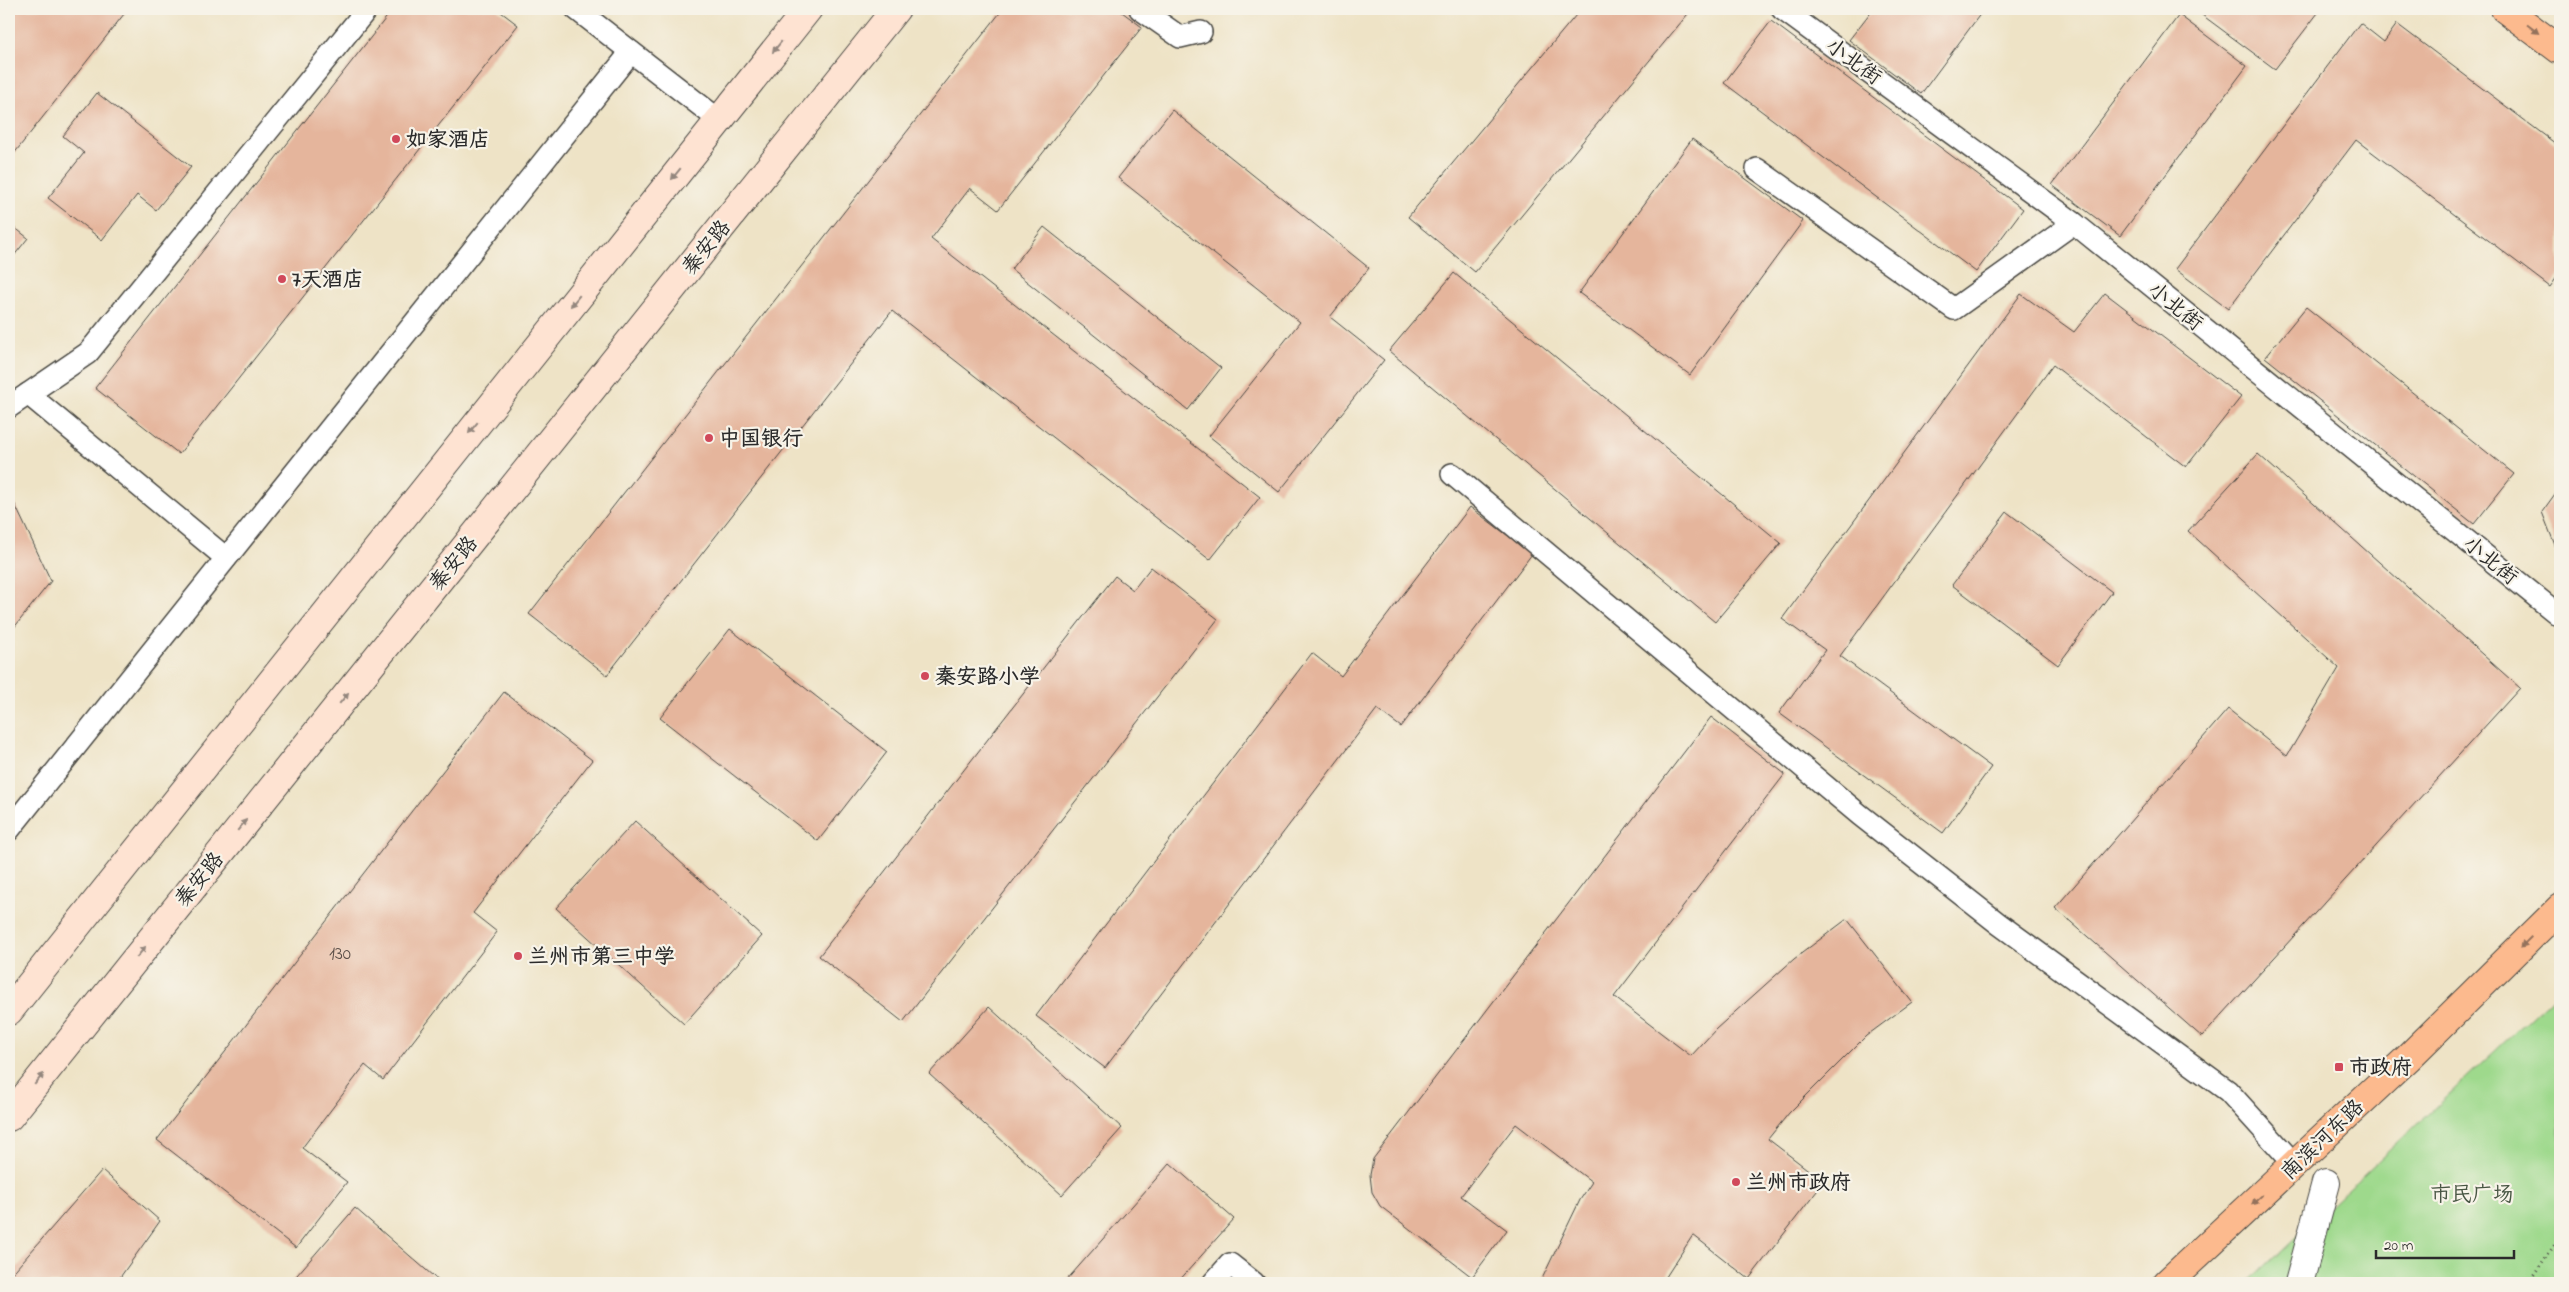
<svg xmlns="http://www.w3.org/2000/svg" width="2569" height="1292" font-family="'Indie Flower','LXGW WenKai TC',sans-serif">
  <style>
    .green { fill: #9ed98c; stroke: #64825c }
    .building { fill: #e5b59c }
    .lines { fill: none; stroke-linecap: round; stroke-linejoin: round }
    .lane-casing { stroke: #484742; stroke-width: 24 }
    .street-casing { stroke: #484742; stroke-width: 30 }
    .secondary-casing { stroke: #484742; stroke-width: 30 }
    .primary-casing { stroke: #484742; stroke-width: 30 }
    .highway-casing { stroke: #484742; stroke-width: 30 }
    .path { stroke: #484742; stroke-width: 3; stroke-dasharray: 1 4; stroke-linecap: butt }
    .lane { stroke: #fff; stroke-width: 21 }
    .street { stroke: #fff; stroke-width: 28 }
    .secondary { stroke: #fee3d2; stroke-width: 28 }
    .primary { stroke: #fcba8e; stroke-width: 28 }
    .highway { stroke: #fcba8e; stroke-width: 28 }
    .oneway { fill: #94725c }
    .oneway2 { fill: #94877e }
    .poi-dot { fill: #d1495b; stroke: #f7f3e8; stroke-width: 2 }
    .labels { text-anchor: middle; stroke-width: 4.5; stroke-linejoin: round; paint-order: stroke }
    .number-label { font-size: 19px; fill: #5a4e47 }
    .street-label { font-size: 21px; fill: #2b2b2b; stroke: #f7f3e8 }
    .poi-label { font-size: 21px; font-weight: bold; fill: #2b2b2b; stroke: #f7f3e8; text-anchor: start }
    .park-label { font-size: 21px; fill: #485643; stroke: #f7f3e8 }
  </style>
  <rect width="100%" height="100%" fill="#f7f3e8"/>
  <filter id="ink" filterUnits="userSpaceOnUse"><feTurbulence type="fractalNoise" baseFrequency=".02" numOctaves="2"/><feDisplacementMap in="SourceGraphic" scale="10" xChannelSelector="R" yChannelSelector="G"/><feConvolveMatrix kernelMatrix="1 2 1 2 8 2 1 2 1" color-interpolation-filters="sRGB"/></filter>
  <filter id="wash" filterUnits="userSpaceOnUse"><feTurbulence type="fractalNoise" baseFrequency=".0096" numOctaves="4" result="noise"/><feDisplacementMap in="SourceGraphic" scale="20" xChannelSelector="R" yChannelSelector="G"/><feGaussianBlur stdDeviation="1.12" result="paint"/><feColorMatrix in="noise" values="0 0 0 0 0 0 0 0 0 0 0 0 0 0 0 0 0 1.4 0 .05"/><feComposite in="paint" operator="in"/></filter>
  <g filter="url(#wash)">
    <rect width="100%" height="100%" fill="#eee3c6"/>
    <path class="green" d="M2560 990V1283H2248Z"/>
    <g id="blocks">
      <g class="building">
        <path d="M10 9H128L9 160V10Z"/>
        <path d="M393 9H497L518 25 179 454 95 388Z"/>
        <path d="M1003 9H1118L1142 27 998 210 970 188 931 239 1260 497 1210 560 892 311 607 675 529 614Z"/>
        <path d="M1581 9H1692L1475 272 1408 217Z"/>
        <path d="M1873 9H1984L1921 94 1849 40Z"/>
        <path d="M2194 9H2321L2275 69Z"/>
        <path d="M2179 15 2247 66 2120 236 2052 185Z"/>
        <path d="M1771 21 2023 209 1976 272 1724 83Z"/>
        <path d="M2360 23 2384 42 2397 24 2560 147V273L2550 287 2356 140 2228 309 2175 269Z"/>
        <path d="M97 93 191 167 156 210 137 195 102 240 48 198 84 153 63 136Z"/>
        <path d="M1172 110 1369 268 1330 317 1384 360 1279 492 1209 436 1300 322 1118 178Z"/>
        <path d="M1692 139 1803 221 1690 375 1579 293Z"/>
        <path d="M9 223 28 238 9 262Z"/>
        <path d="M1044 227 1221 368 1188 410 1011 269Z"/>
        <path d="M1454 273 1781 543 1715 622 1389 351Z"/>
        <path d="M2105 293 2241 397 2186 467 2053 365 1840 656 1991 767 1943 833 1779 713 1825 650 1782 619 2021 294 2074 332Z"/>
        <path d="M2306 307 2514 474 2474 524 2265 357Z"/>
        <path d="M2258 454 2520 688 2202 1037 2055 908 2228 709 2287 756 2339 668 2188 531Z"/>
        <path d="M2560 487V558L2542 512Z"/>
        <path d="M9 492 51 581 9 634Z"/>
        <path d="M1470 507 1532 554 1401 727 1377 709 1105 1068 1036 1016 1312 653 1341 676Z"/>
        <path d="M2007 512 2112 592 2058 665 1952 585Z"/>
        <path d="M1151 567 1218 619 903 1022 819 956 1115 576 1133 590Z"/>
        <path d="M730 629 887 752 818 841 660 718Z"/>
        <path d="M504 692 592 760 473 913 497 932 383 1080 365 1065 302 1148 347 1182 296 1248 157 1140Z"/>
        <path d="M1711 717 1785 774 1614 997 1691 1056 1716 1029 1794 959 1847 919 1912 1002 1866 1036 1789 1113 1768 1139 1824 1182 1749 1279 1693 1235 1662 1283H1540L1580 1200 1592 1182 1516 1124 1461 1196 1507 1230 1472 1277 1380 1206 1372 1192 1370 1175 1373 1159Z"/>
        <path d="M635 821 762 936 684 1024 556 908Z"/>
        <path d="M989 1007 1122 1128 1062 1195 929 1074Z"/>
        <path d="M1170 1163 1234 1219 1177 1283H1064Z"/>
        <path d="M102 1170 160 1221 116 1283H9V1277Z"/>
        <path d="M355 1208 441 1283 291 1282Z"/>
      </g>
    </g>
  </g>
  <g filter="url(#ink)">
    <use href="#blocks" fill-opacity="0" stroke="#484742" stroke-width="1"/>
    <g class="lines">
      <defs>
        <g id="lane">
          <path d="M576 9 719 120"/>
          <path d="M1140 9 1180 37 1201 32"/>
          <path d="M1782 9 2074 223 2560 616"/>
          <path d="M1757 169 1954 309 2074 223"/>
          <path d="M28 394 226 558"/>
          <path d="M9 407 88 353 367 9"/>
          <path d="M1452 474 1860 815 1999 924 2228 1091 2295 1165"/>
          <path d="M9 830 631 52"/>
          <path d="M1213 1283 1230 1264 1254 1283"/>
        </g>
        <path id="street" d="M2299 1283 2326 1183"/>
        <g id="secondary">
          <path d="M9 1011 808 9"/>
          <path d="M9 1117 896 9"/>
        </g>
        <path id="primary" d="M2505 9 2560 50"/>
        <path id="highway" d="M2167 1283 2408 1058 2560 908"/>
      </defs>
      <use href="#lane" class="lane-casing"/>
      <use href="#street" class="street-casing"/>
      <use href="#secondary" class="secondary-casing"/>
      <use href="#primary" class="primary-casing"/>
      <use href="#highway" class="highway-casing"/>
      <path class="path" d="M2528 1283 2560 1237"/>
      <use href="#lane" class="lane"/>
      <use href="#street" class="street"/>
      <use href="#secondary" class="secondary"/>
      <use href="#primary" class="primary"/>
      <use href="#highway" class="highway"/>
    </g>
    <defs><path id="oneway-solid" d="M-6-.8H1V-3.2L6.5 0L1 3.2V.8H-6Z" transform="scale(1.25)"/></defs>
    <g class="oneway">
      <use href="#oneway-solid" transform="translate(2533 29) rotate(37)"/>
      <use href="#oneway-solid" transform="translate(2526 942) rotate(135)"/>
      <use href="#oneway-solid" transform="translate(2257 1200) rotate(137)"/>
    </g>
    <g class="oneway2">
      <use href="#oneway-solid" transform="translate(777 47) rotate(129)"/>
      <use href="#oneway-solid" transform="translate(676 174) rotate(129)"/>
      <use href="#oneway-solid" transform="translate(575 301) rotate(129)"/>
      <use href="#oneway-solid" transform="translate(473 428) rotate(129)"/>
      <use href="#oneway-solid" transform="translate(344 698) rotate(-51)"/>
      <use href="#oneway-solid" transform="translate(242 825) rotate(-51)"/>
      <use href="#oneway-solid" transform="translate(141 952) rotate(-51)"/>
      <use href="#oneway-solid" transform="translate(39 1079) rotate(-51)"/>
    </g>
  </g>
  <g class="poi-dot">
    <circle cx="396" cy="139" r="5"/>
    <circle cx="282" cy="279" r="5"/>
    <circle cx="709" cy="438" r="5"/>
    <circle cx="925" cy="676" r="5"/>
    <circle cx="518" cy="956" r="5"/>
    <rect x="2334" y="1062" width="10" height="10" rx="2.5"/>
    <circle cx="1736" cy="1182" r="5"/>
  </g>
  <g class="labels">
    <g class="number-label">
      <text x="340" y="959">130</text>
    </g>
    <g class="street-label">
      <text transform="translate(1854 61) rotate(36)" y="7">小北街</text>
      <text transform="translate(706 247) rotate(-51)" y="7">秦安路</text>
      <text transform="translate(2176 306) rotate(39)" y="7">小北街</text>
      <text transform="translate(2491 560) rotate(39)" y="7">小北街</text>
      <text transform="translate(453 563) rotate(-51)" y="7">秦安路</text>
      <text transform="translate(199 879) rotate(-51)" y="7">秦安路</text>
      <text transform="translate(2322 1139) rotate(-44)" y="7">南滨河东路</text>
    </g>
    <g class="poi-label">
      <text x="406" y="146">如家酒店</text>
      <text x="292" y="286">7天酒店</text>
      <text x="719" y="445">中国银行</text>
      <text x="935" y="683">秦安路小学</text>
      <text x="528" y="963">兰州市第三中学</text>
      <text x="2349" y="1074">市政府</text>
      <text x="1746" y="1189">兰州市政府</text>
    </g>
    <g class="park-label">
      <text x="2472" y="1201">市民广场</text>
    </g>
  </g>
  <rect width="2569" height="1292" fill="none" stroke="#f7f3e8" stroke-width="30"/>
  <path d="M2376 1250v8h138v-8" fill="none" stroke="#2b2b2b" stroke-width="2.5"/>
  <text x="2384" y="1250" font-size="15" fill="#2b2b2b" stroke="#f7f3e8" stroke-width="4" paint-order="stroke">20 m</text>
</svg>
